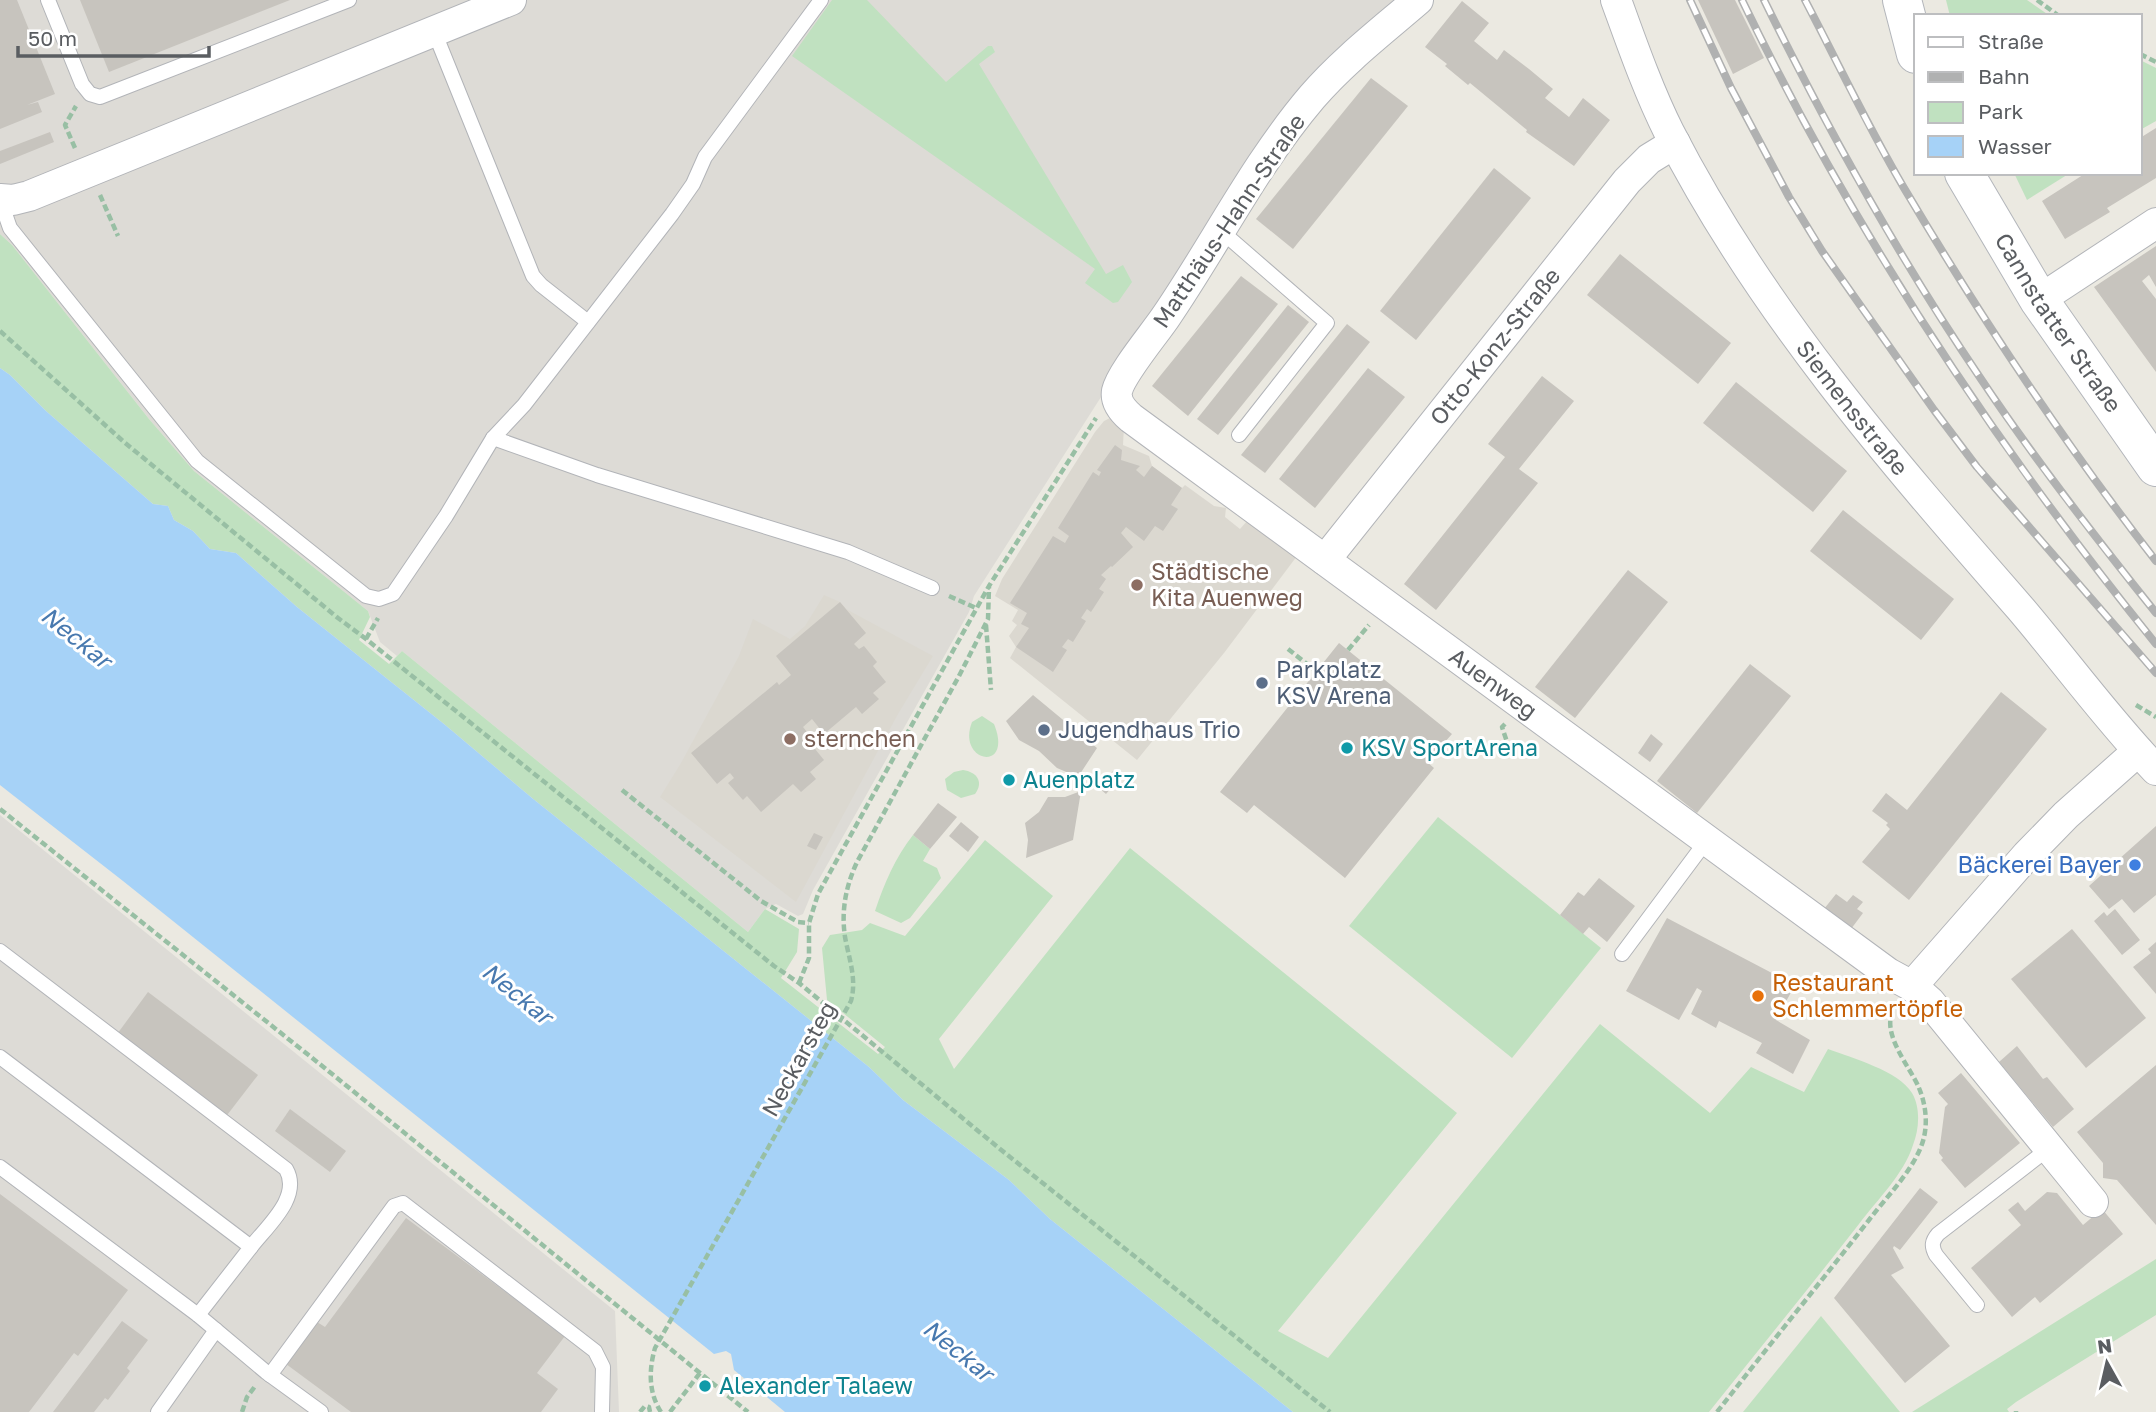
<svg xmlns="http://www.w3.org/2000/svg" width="2156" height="1412" font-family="'Golos Text',sans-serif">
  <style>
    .industrial { fill: #dddbd6 }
    .education { fill: #dbd8d0 }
    .green { fill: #c0e1c0 }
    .water { fill: #a6d2f7 }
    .building { fill: #c7c4be }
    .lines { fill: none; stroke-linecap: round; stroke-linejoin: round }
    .service-casing { stroke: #b2b4b8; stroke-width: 16 }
    .minor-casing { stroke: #b2b4b8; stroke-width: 32 }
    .secondary-casing { stroke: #b3b6bb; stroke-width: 40 }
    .path { stroke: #98bfa4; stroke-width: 4.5; stroke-dasharray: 7 3.5; stroke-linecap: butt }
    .service { stroke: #fff; stroke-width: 14 }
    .minor { stroke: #fff; stroke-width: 30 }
    .secondary { stroke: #fff; stroke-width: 38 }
    .rail-casing { stroke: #b0b1b1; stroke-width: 8 }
    .rail { stroke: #fff; stroke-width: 5; stroke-dasharray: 16; stroke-linecap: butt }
    .path-bridge { stroke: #98bfa4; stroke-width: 4.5; stroke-dasharray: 7 3.5; stroke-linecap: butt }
    .education-dot { fill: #8d6e63; stroke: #fff; stroke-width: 2.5 }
    .service-dot { fill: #5c6f8a; stroke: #fff; stroke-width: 2.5 }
    .culture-dot { fill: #0f9aa8; stroke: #fff; stroke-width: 2.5 }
    .shop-dot { fill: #3f7fe0; stroke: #fff; stroke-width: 2.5 }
    .food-dot { fill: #e8710a; stroke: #fff; stroke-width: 2.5 }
    .labels { text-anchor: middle; stroke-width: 6; stroke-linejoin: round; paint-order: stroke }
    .street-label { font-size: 23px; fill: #5a5d61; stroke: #fff }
    .education-label { font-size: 23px; fill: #785e54; stroke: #fff; text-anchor: start }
    .service-label { font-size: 23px; fill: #4e5e75; stroke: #fff; text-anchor: start }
    .culture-label { font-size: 23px; fill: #0d838f; stroke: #fff; text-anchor: start }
    .shop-label { font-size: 23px; fill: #366cbe; stroke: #fff; text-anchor: end }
    .food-label { font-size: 23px; fill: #c56008; stroke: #fff; text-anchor: start }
    .water-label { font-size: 24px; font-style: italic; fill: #4879af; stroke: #fff }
  </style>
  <rect width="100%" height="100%" fill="#ebe9e1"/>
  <g class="industrial">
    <path d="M0 0H1403L1191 256 974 596 969 612 813 890 803 914 798 916 776 904 765 909 748 932 402 651 397 656 380 642 368 611 194 471 149 419 12 245 0 234Z"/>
    <path d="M0 815 615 1311 619 1412H0Z"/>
  </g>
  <g class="education">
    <path d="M1110 418 1124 426 1123 445 1149 456 1152 466 1182 488 1185 485 1214 506 1226 508 1225 517 1240 529 1247 521 1297 556 1224 653 1137 760 1010 658 1016 647 1009 636 1017 625 1012 621 1018 610 995 596 1002 579 1095 432 1104 421Z"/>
    <path d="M824 595 840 602 846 609 933 656 898 714 796 902 660 797 681 763 739 656 753 619 790 639 805 626Z"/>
  </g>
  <g class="green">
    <path d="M832 0H867L946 82 988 46H992L995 52 979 64 1106 274 1123 265 1132 282 1118 302 1113 303 1085 283 1095 269 792 56Z"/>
    <path d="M1946 0H2027L2050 16H1950Z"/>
    <path d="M2140 60 2156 68V121L2140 130Z"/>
    <path d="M2014 173H2070L2027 200Z"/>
    <path d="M0 234 12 245 149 419 194 471 368 611 370 617 359 640 389 664 402 651 748 932 765 909 799 929 797 952 781 978 878 1054 885 1047 827 1000 822 948 830 935 862 930 870 923 905 936 985 840 1053 896 939 1039 954 1069 1130 848 1457 1113 1278 1331 1328 1358 1600 1024 1710 1113 1751 1067 1804 1092 1828 1049C1852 1058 1899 1071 1912 1093 1921 1108 1919 1130 1913 1145 1904 1174 1877 1200 1859 1224 1810 1287 1759 1349 1709 1412H1293L1050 1219 1009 1180 903 1100 869 1067 532 798 444 724 297 607 236 553 210 549 193 531 174 520 168 506 153 504 46 411 10 375 0 368Z"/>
    <path d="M982 716 994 724C1014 773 956 763 972 722Z"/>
    <path d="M963 770C977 772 984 782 975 794L961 798 947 790 945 779 954 772Z"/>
    <path d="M1438 817 1601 948 1512 1058 1349 926Z"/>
    <path d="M913 835 930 849 923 861 937 868 941 878 910 918 901 923 875 911C884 884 895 858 913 835Z"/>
    <path d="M2156 1259V1315L2016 1402 2007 1409 2009 1412H1912Z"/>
    <path d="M1821 1316 1900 1412H1743Z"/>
  </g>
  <path class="water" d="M0 368 10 375 46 411 153 504 168 506 174 520 193 531 210 549 236 553 297 607 444 724 532 798 869 1067 903 1100 1009 1180 1050 1219 1293 1412H785L734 1370 731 1354 726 1351 714 1354 123 881 14 796 0 785Z"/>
  <g class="building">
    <path d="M0 0H17L55 94 27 105 38 102 42 112 0 129Z"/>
    <path d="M80 0H290L109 72Z"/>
    <path d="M1698 0H1735L1764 58 1733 74Z"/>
    <path d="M1462 1 1489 23 1474 41 1497 60 1504 50 1529 69 1553 89 1545 98 1569 117 1583 98 1610 120 1574 166 1526 132 1527 130 1470 83 1468 85 1445 66 1447 64 1425 47Z"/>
    <path d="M1371 78 1408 106 1293 249 1256 219Z"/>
    <path d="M2156 128V178L2107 208 2110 212 2065 239 2042 201 2086 173H2140V138Z"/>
    <path d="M50 132 54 142 0 164V151Z"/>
    <path d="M1494 168 1531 198 1416 340 1380 311Z"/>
    <path d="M2156 246V287L2149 275 2142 281 2156 299V372L2094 287Z"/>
    <path d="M1620 254 1731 343 1698 384 1587 295Z"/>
    <path d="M1241 276 1278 304 1188 416 1152 386Z"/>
    <path d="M1288 305 1309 322 1218 435 1197 419Z"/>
    <path d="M1347 324 1370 342 1265 473 1241 455Z"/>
    <path d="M1368 368 1405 397 1315 508 1279 479Z"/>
    <path d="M1542 376 1574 401 1519 469 1538 483 1436 610 1404 584 1505 457 1488 444Z"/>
    <path d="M1736 382 1847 471 1813 512 1703 423Z"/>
    <path d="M1115 445 1122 450 1121 460 1140 466 1136 470 1144 477 1152 466 1182 488 1171 505 1178 509 1163 531 1155 526 1144 541 1126 527 1121 533 1133 547 1112 567 1111 566 1101 575 1106 579 1099 589 1104 592 1091 612 1087 609 1081 618 1086 621 1073 642 1068 639 1062 647 1067 650 1053 672 1016 647 1029 628 1021 624 1027 613 1010 603 1053 536 1065 543 1069 536 1058 528 1093 472 1099 476 1101 472 1097 470Z"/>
    <path d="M1843 510 1954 599 1921 640 1810 551Z"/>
    <path d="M1628 570 1668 602 1575 718 1535 687Z"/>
    <path d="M840 602 866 633 854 644 859 649 864 646 877 662 873 666 886 682 873 693 879 699 862 714 856 707 824 734 812 719 803 727 815 742 811 744 824 760 810 772 816 779 801 792 793 784 761 812 747 796 743 800 728 783 734 778 730 773 717 784 691 753 777 682 779 685 791 675 776 656Z"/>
    <path d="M1339 643 1452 734 1427 762 1434 768 1345 878 1254 805 1247 813 1220 792Z"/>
    <path d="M1750 664 1791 696 1697 813 1657 781Z"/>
    <path d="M2001 692 2047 729 1909 900 1862 862 1890 829 1886 825 1888 823 1872 811 1886 793 1907 810Z"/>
    <path d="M1033 695 1097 748 1078 777 1057 768 1039 751 1019 740 1006 721Z"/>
    <path d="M1651 734 1663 744 1650 762 1638 753Z"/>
    <path d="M1114 770 1121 776 1106 794 1099 788Z"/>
    <path d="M1081 791 1073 840 1026 858 1028 840 1025 823 1039 812 1048 797H1065Z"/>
    <path d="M938 803 957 817 930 849 913 835Z"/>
    <path d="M961 822 979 837 968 852 949 836Z"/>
    <path d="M2156 826V895L2134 913 2122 899 2109 909 2089 886Z"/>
    <path d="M814 833 823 837 816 850 807 846Z"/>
    <path d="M1599 878 1635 906 1607 942 1589 927 1583 934 1560 915 1578 892 1584 896Z"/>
    <path d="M1836 894 1847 902 1853 895 1863 902 1857 909 1863 913 1851 929 1824 909Z"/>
    <path d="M2115 909 2140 940 2122 955 2094 921 2104 912 2107 916Z"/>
    <path d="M1667 918 1795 985 1776 1020 1810 1040 1793 1074 1756 1053 1762 1043 1719 1021 1716 1028 1691 1014 1702 991 1697 988 1679 1020 1626 991Z"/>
    <path d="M2072 929 2146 1018 2086 1068 2011 979Z"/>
    <path d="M2156 942V994L2133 967 2151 953 2148 949Z"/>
    <path d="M148 992 258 1075 221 1123 112 1041Z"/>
    <path d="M2017 1046 2043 1079 2047 1077 2074 1109 2053 1127 1999 1062Z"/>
    <path d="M2156 1065V1225L2117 1180 2103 1178V1163L2077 1132Z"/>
    <path d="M1961 1073 2020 1143 1965 1188 1941 1160 1943 1158 1939 1153 1945 1107 1948 1104 1938 1093Z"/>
    <path d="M290 1109 346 1151 330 1172 275 1131Z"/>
    <path d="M1920 1188 1938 1202 1900 1250 1894 1246 1893 1248 1904 1268 1891 1275 1950 1346 1905 1383 1834 1298Z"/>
    <path d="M2047 1192 2057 1193 2083 1225 2102 1209 2123 1234 2040 1303 2035 1297 2012 1317 1971 1268 2021 1225 2008 1210 2018 1202 2025 1211Z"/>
    <path d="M0 1194 128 1290 78 1356 74 1353 29 1412H0Z"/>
    <path d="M406 1218 565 1336 537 1373 558 1389 541 1412H351L286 1364 317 1322 325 1327Z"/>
    <path d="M122 1321 148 1340 127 1368 130 1371 108 1400 105 1398 94 1412H53Z"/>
  </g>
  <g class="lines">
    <defs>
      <g id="service">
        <path d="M48 0 82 84 90 94 100 97 349 0"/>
        <path d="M434 31 533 276 541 285 588 322"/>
        <path d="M0 199 10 228 197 461 366 596 379 599 393 594 446 516 493 438 524 405 672 214 693 184 705 157 821 0"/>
        <path d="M1220 230 1327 323 1239 435"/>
        <path d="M493 438 597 475 848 552 932 588"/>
        <path d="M0 951 286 1169C302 1197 267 1226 251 1247"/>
        <path d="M1622 954 1707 840"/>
        <path d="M0 1057 251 1247 198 1315"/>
        <path d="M0 1167 198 1315 266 1372 321 1412"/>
        <path d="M1977 1305 1936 1255C1931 1246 1932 1241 1938 1234L2048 1149"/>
        <path d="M270 1375 394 1206 403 1203 595 1351 603 1367 602 1412"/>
        <path d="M158 1412 216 1330"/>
      </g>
      <g id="minor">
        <path id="s1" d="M1418 0C1382 31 1343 61 1312 97 1255 164 1216 243 1167 315 1156 332 1121 373 1117 391 1115 402 1123 411 1131 418L1888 973 1912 986 1930 1002 2093 1202"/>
        <path id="s2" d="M1616 0C1632 44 1648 90 1669 132 1760 310 1890 459 2020 608 2066 662 2107 719 2156 770"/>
        <path d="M0 199 13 200 29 196 511 0"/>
        <path d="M2039 300 2156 223"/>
        <path id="s3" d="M1325 560 1627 181 1649 159 1675 143"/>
        <path d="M1912 986 2027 855 2066 815 2138 751"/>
      </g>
      <g id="secondary">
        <path d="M1902 0 1916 54"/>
        <path id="s4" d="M1964 173 2039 300 2156 467"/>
      </g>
    </defs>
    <use href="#service" class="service-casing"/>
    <use href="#minor" class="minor-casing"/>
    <use href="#secondary" class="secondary-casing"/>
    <g class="path">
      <path d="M2037 0 2059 16"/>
      <path d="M2140 54 2156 62"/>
      <path d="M75 148 65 125 76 106"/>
      <path d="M100 195 118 236"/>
      <path d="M0 331 124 442 338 618 366 639 774 966 799 983 1000 1149 1330 1412"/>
      <path d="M949 596 976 608"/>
      <path d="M986 625 991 690"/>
      <path d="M366 639 378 618"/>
      <path d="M1288 649 1317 672"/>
      <path d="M1348 650 1369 625"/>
      <path d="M959 676 988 619 989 587"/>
      <path d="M2136 705 2156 717"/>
      <path d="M1505 724 1502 727 1509 748"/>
      <path d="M622 790 761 901 798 922 809 923"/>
      <path d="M0 809 321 1065 748 1412"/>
      <path d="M799 983 809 958V923L818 894 989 586 1096 418"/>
      <path d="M2016 1411V1412"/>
      <path d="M242 1412 247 1397 256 1385"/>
      <path d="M640 1412 645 1406 649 1407 650 1412"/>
      <path d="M670 1412 700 1373"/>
      <path d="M1717 1412C1767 1348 1819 1284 1869 1220 1887 1196 1914 1170 1923 1141 1928 1124 1926 1105 1919 1088 1910 1066 1877 1030 1896 1006"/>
    </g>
    <use href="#service" class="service"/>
    <use href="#minor" class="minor"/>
    <use href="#secondary" class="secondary"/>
    <defs>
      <g id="rail">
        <path d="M1690 0 1731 88 1789 197 1822 251 1934 410 1977 467 2156 673"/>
        <path d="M1742 0C1853 231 1995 445 2156 644"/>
        <path d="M1764 0C1828 130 1899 258 1981 379 2035 460 2095 537 2156 613"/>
        <path d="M1805 0C1838 63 1868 127 1904 188 1980 316 2064 443 2156 561"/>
      </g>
    </defs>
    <use href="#rail" class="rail-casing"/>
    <use href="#rail" class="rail"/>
    <path class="path-bridge" d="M661 1412C648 1392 649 1369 655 1348L851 1001C857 979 849 959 845 937 841 910 846 886 857 862L959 676"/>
  </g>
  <g class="education-dot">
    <circle cx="1137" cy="585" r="7"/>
    <circle cx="790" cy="739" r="7"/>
  </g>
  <g class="service-dot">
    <circle cx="1262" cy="683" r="7"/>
    <circle cx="1044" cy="730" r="7"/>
  </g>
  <g class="culture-dot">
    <circle cx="1347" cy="748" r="7"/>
    <circle cx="1009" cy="780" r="7"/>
    <circle cx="705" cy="1386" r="7"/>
  </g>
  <circle class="shop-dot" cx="2135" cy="865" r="7"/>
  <circle class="food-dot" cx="1758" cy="996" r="7"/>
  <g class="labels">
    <g class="street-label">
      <text transform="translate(1229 221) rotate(-56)" y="8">Matthäus-Hahn-Straße</text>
      <text dy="8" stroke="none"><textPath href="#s4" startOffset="177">Cannstatter Straße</textPath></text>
      <text dy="8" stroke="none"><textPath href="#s3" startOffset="273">Otto-Konz-Straße</textPath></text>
      <text dy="8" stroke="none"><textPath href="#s2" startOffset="474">Siemensstraße</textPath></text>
      <text dy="8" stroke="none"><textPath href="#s1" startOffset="978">Auenweg</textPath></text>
      <text transform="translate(799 1059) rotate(-61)" y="8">Neckarsteg</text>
    </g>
    <g class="education-label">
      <text x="1151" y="580">Städtische<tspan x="1151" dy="26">Kita Auenweg</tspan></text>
      <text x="804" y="747">sternchen</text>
    </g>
    <g class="service-label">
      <text x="1276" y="678">Parkplatz<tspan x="1276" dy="26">KSV Arena</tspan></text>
      <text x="1058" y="738">Jugendhaus Trio</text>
    </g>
    <g class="culture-label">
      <text x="1361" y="756">KSV SportArena</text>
      <text x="1023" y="788">Auenplatz</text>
      <text x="719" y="1394">Alexander Talaew</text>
    </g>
    <g class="shop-label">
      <text x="2121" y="873">Bäckerei Bayer</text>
    </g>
    <g class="food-label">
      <text x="1772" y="991">Restaurant<tspan x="1772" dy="26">Schlemmertöpfle</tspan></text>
    </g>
    <g class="water-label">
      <text transform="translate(76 638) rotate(39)" y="8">Neckar</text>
      <text transform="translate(517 994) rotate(39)" y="8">Neckar</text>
      <text transform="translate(958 1351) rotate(39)" y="8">Neckar</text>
    </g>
  </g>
  <rect x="1914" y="14" width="228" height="161" fill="#ffffff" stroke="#bdbec0" stroke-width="2"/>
  <rect x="1928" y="37" width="35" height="10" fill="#ffffff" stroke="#bdbec0" stroke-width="2"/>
  <text x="1978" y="49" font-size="21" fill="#5a5d61">Straße</text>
  <rect x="1928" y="72" width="35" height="10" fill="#b0b1b1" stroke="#bdbec0" stroke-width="2"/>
  <text x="1978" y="84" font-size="21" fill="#5a5d61">Bahn</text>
  <rect x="1928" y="102" width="35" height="21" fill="#c0e1c0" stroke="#bdbec0" stroke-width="2"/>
  <text x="1978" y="119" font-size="21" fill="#5a5d61">Park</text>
  <rect x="1928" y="136" width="35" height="21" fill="#a6d2f7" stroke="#bdbec0" stroke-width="2"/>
  <text x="1978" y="154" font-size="21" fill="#5a5d61">Wasser</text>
  <g transform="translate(2107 1363) rotate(352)" stroke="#ffffff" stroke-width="5" paint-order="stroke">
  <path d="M0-5L12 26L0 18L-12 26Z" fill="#5a5d61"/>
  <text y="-10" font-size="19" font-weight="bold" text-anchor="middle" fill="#5a5d61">N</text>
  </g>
  <path d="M18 46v10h191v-10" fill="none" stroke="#5a5d61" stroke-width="3.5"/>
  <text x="28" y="46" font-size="21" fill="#5a5d61" stroke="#ffffff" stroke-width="5" paint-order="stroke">50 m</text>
</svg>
